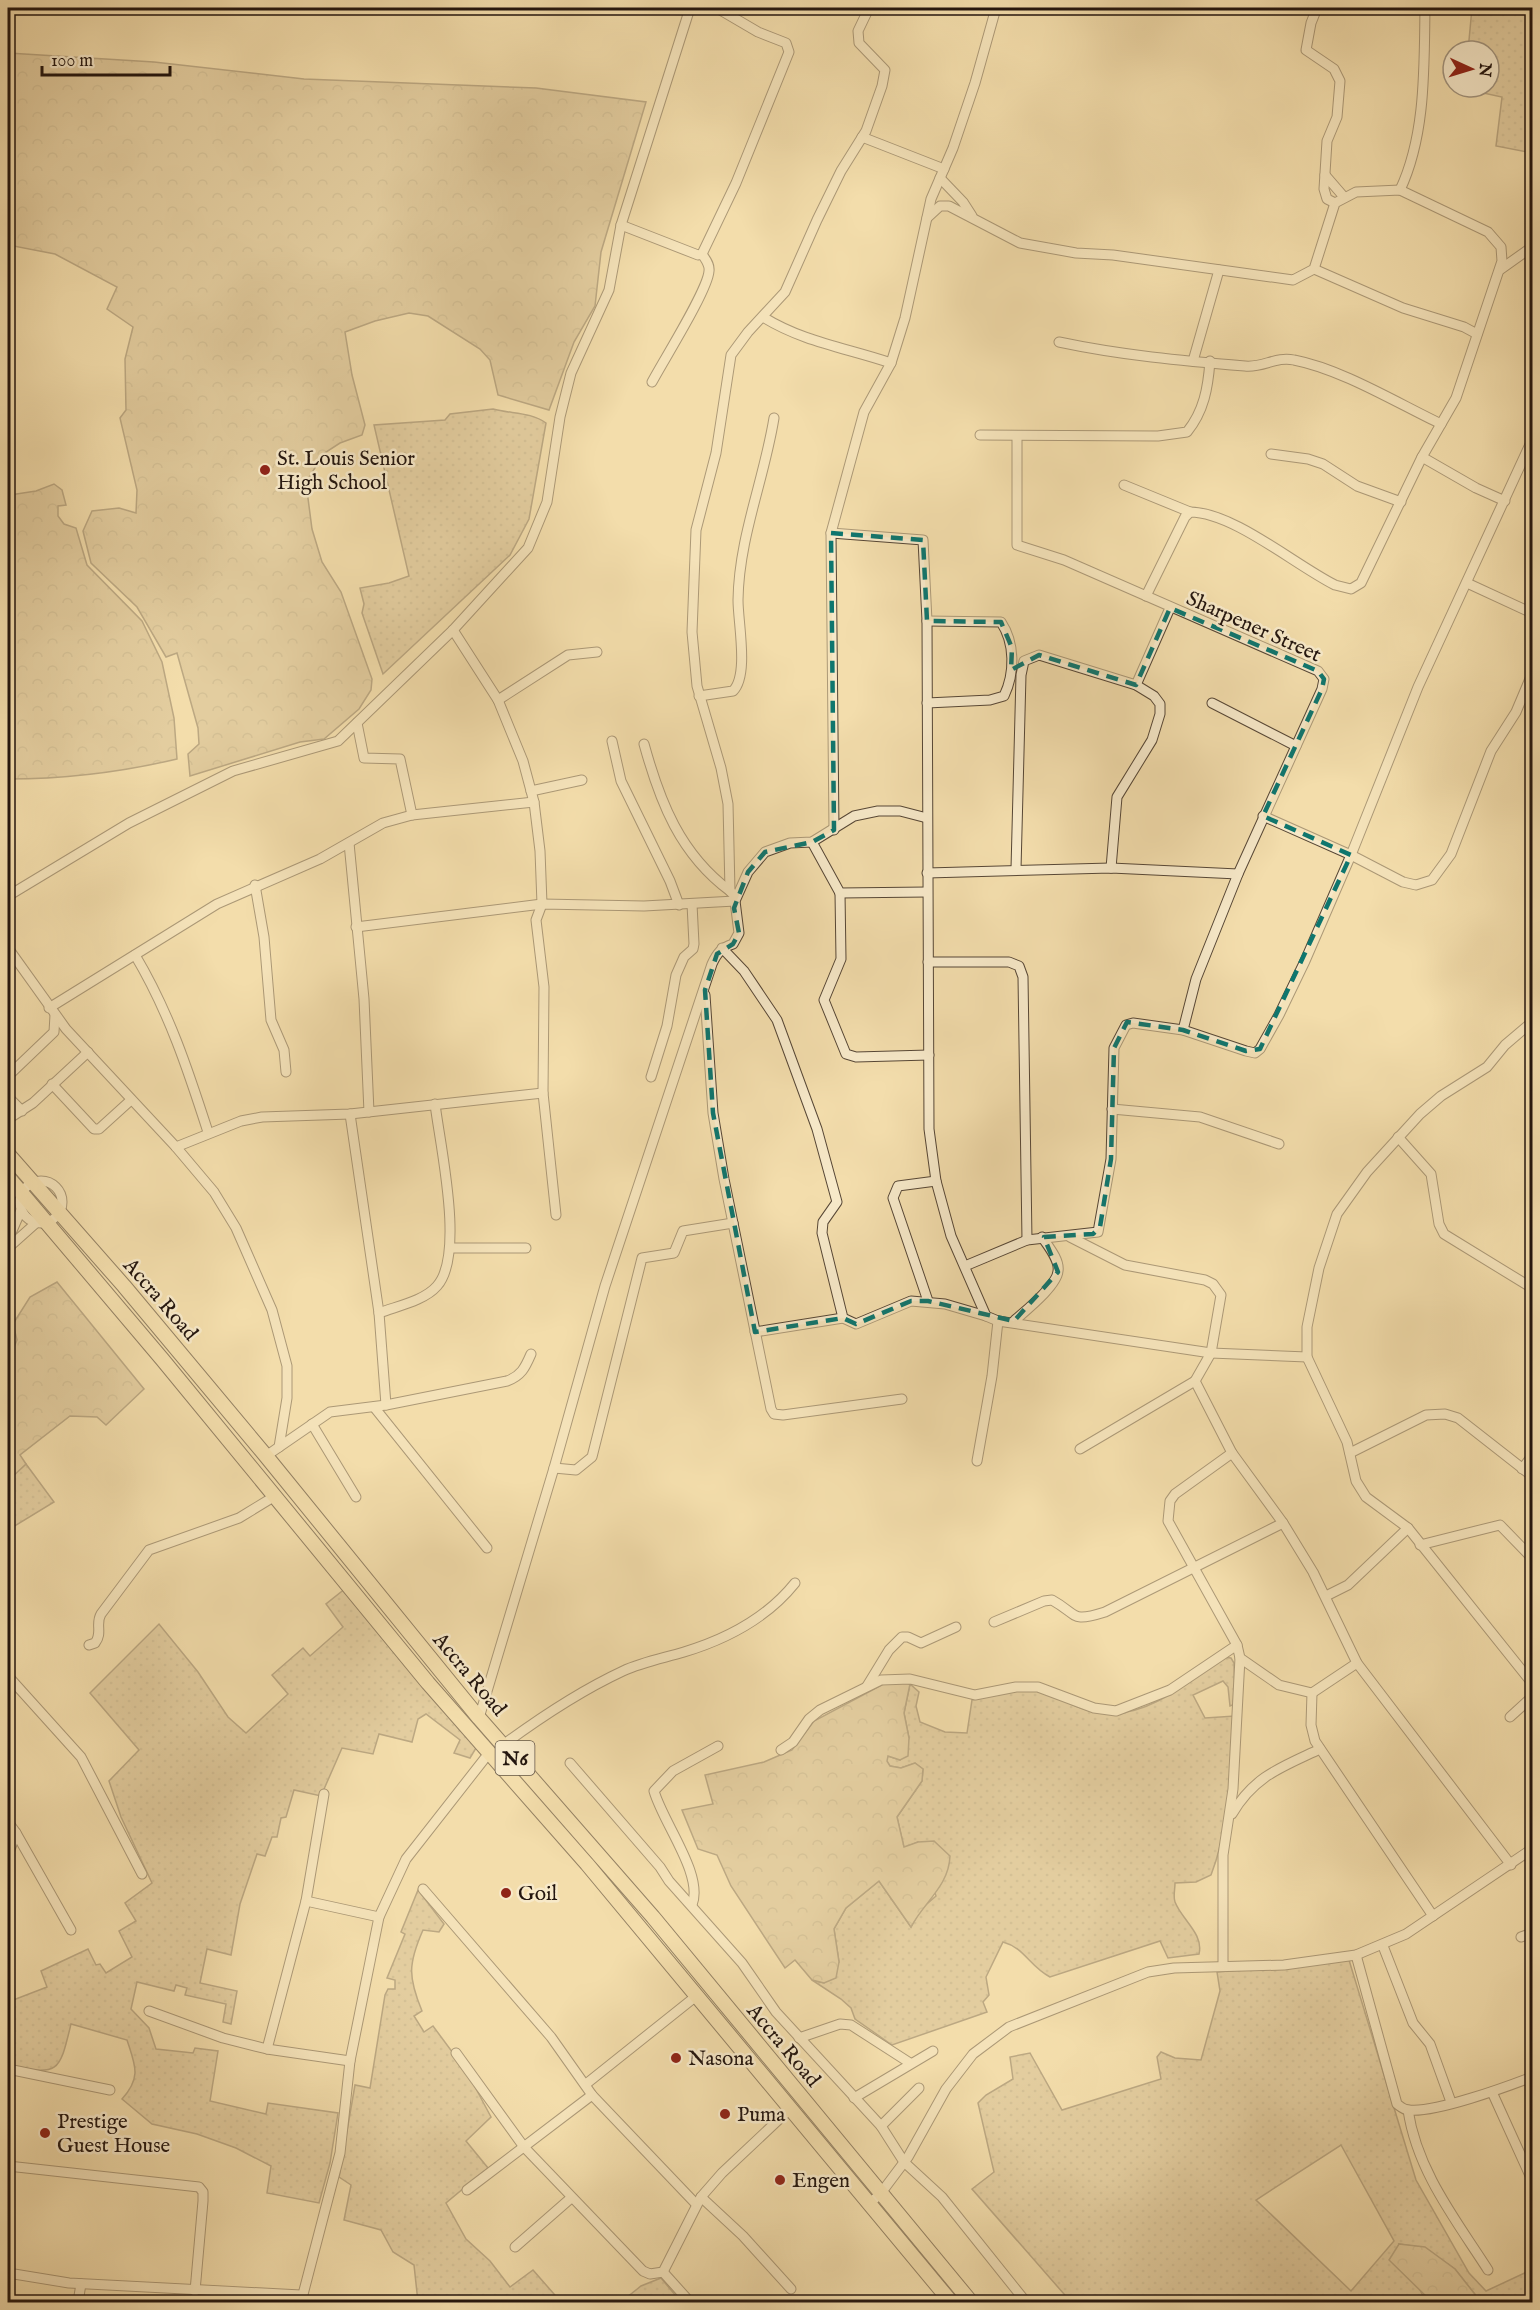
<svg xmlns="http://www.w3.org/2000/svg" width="1540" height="2310" font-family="'IM FELL English',serif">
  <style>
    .grass { fill: url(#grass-dots); stroke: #7a6850; stroke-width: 1.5; fill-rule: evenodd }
    .forest { fill: url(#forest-crowns); stroke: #7a6850; stroke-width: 1.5 }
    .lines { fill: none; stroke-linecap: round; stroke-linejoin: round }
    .minor-casing { stroke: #574736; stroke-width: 11 }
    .highway-casing { stroke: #23150e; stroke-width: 16 }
    .minor { stroke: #f7e9c9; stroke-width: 9 }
    .highway { stroke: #f3ddac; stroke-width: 14 }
    .marked { fill: none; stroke: #0f766e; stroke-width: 4.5; stroke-dasharray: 12 8; stroke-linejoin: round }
    .poi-dot { fill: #8f2418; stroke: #f7e9c9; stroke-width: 2 }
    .labels { text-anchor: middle; stroke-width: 5; stroke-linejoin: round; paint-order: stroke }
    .shield { fill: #f7e9c9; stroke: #635546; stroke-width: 1.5 }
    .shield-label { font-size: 20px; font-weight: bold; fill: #23150e }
    .poi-label { font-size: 21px; fill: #23150e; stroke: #f7e9c9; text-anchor: start }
    .street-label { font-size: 21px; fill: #23150e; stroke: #f7e9c9 }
  </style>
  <defs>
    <pattern id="grass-dots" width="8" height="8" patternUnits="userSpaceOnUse" patternTransform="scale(1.5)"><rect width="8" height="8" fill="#d0bb91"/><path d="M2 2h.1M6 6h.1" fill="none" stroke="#b2a07c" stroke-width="1.8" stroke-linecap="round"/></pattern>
    <pattern id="forest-crowns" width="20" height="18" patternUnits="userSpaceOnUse" patternTransform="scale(1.5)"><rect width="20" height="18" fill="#d0bb91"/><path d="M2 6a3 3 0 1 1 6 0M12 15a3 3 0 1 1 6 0" fill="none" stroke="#b2a07c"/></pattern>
  </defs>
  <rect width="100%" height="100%" fill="#f3ddac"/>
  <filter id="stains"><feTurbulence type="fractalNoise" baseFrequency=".00333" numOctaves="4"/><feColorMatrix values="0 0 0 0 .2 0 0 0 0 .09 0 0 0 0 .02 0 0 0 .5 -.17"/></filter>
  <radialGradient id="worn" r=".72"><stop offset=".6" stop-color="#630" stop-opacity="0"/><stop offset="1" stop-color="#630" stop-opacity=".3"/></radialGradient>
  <g class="grass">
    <path d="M1472 8H1532V153L1496 146 1502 97 1465 89 1489 87V51H1468Z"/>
    <path d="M493 409C512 414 531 412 546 423L529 519 510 555 383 674 362 613 364 604 360 588 389 583 409 576 374 425 445 420 450 414Z"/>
    <path d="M26 1464 54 1502 8 1530V1502L12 1477Z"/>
    <path d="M346 1588 476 1748 470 1758 454 1753 460 1740 426 1714 418 1719 412 1742 379 1734 373 1754 342 1748 321 1796 294 1790 286 1817 281 1818 277 1837H272L265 1856 257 1854 240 1904 231 1955 207 1949 200 1983 237 1991 231 2024 223 2022 226 2004 185 1995 187 1988 176 1985 174 1991 137 1982 131 2009 149 2028 156 2049 193 2053 195 2048 218 2051 210 2101 266 2114 268 2103 338 2113 330 2163 319 2203 267 2193 271 2166 236 2148 197 2134 152 2124 122 2099C142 2077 135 2065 127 2040L71 2024C59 2074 59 2075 8 2066V2002L47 1987 41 1971 88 1949 96 1965 100 1964 106 1973 132 1957 119 1931 136 1921 125 1903 152 1883 121 1817 109 1781 139 1750 90 1693 159 1624 198 1672 228 1717 246 1733 288 1694 272 1675 303 1648 310 1656 343 1627 326 1604Z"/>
    <path d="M1222 1657 1231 1658 1234 1663 1235 1704 1230 1706 1228 1687 1223 1681 1193 1695 1205 1718 1235 1716C1231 1769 1230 1826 1211 1875L1196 1882 1175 1883C1175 1889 1173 1897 1175 1902 1182 1920 1204 1934 1199 1954L1168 1958 1160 1941 1050 1977C1029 1966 1025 1948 1003 1942L986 1977 989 1995 983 2002 987 2012 892 2045 855 2019 851 2008 841 1999 812 1980 824 1983 839 1962 834 1929 846 1908 879 1881 911 1927 921 1909 936 1896 918 1842 904 1848 897 1817 922 1781 923 1769 915 1763 901 1768 890 1766 886 1761 888 1756 900 1760 909 1738 904 1713 910 1684 919 1692 916 1706 920 1722 945 1732 967 1733 972 1700C991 1696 1017 1687 1036 1691 1058 1695 1078 1711 1101 1713 1147 1719 1188 1682 1222 1657Z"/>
    <path d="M418 1890 444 1924 439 1932 423 1930C408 1964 408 1977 422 2011L414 2016 424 2032 433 2026 467 2072 491 2117 466 2141 488 2168 446 2203 466 2239 490 2261 510 2287 533 2270 561 2302H418L414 2265 393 2252 381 2230 344 2220 351 2185 339 2177 355 2085 370 2088 385 1995 388 1989H395V1980L387 1978 405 1934 401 1932Z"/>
    <path d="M1349 1960 1416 2180 1469 2273 1486 2291 1529 2271 1532 2278V2302H1481L1455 2269 1425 2248 1399 2244 1422 2294 1432 2302H1071L972 2189 994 2172 978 2103 986 2095 1013 2079 1010 2057 1030 2053 1062 2110 1161 2079 1157 2057 1161 2052 1175 2058 1201 2060 1220 1991 1217 1972ZM1341 2145 1394 2241 1351 2291 1256 2200Z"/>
    <path d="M661 2278 681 2302H621L641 2286Z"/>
  </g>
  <g class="forest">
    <path d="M8 53 154 62 304 79 536 88 646 102 601 252 595 306 574 342 549 410 498 395 490 360 480 349 428 316 409 313 375 321 345 332 352 375 365 425 362 435 340 443 323 454 306 483 312 529 322 562 341 592 372 679 371 690 359 709 324 739 300 742 190 776 188 754 199 744 198 728 177 653 166 657 137 607 91 563 83 531 92 511 119 508 136 513 137 490 120 418 126 410 125 359 133 327 107 309 117 287 55 254 8 245Z"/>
    <path d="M54 484 62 490 66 505 58 506V516L64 524 76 528 87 565 142 621 162 662 174 718 177 759C122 772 64 779 8 779V493L10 495 36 491Z"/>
    <path d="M57 1282 144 1389 106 1425 97 1417 70 1416 20 1455 26 1464 12 1477 8 1502V1346L14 1347 17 1340 13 1324 30 1297Z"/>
    <path d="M893 1679 910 1684 904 1713 909 1738 908 1756 900 1760 888 1756 887 1761 890 1766 901 1768 915 1763 923 1769 922 1781 897 1817 904 1847 918 1842 934 1841 950 1856C949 1886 924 1902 911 1927L879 1881 846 1908 834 1929 839 1962 836 1978 824 1983 812 1980 795 1960 785 1968 731 1886 717 1855 698 1849 682 1810 713 1804 705 1775 764 1762 792 1750 814 1721Z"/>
    <path d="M1399 2244 1425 2247 1455 2269 1481 2302H1432L1389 2260Z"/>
  </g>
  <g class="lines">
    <defs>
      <g id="minor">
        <path d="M627 8 689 10"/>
        <path d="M1317 8 1311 23 1306 50 1334 69 1340 81 1337 117 1327 141 1324 189 1327 199 1335 203"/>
        <path d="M862 137 944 169"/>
        <path d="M1325 175 1344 197"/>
        <path d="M940 178 963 202 972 216"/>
        <path d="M1400 190C1426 135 1424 67 1425 8"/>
        <path d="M927 218 940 206H949L1020 243 1076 253 1113 255 1293 280 1314 269 1335 203 1356 192 1400 190 1488 232 1501 247 1502 261 1456 398 1422 457 1361 583 1351 589 1335 585C1295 565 1233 512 1190 512L1185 517 1146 596"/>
        <path d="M621 225 698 255 702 254C705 259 710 264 709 271 708 290 663 361 652 382"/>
        <path d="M702 254 736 183 789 52 786 43 758 32 717 8"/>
        <path d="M1314 269 1403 308 1464 327 1477 334"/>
        <path d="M1501 269 1532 247"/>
        <path d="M763 317C803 342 847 348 891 363"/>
        <path d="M1059 342C1120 355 1183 361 1245 366 1263 368 1276 356 1294 360 1341 369 1397 403 1441 424"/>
        <path d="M1193 361 1219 270"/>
        <path d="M980 435 1158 436 1187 432C1204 411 1208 388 1210 361"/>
        <path d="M1017 437V545L1064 560 1318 671 1324 679 1322 689 1238 874 1196 979 1183 1030"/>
        <path d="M1271 454 1308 459 1323 464 1357 486 1401 502"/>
        <path d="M1422 457 1476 488 1505 501"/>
        <path d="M1124 485 1190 512"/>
        <path d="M831 533 923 540 927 621 929 1129 936 1181 951 1236 986 1316 998 1321 1211 1353 1307 1357"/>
        <path d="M1467 583 1532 613"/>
        <path d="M927 621 1001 622C1015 643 1015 673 1004 696L990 700 927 703"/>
        <path d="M453 630 498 700 523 761 534 802 540 851 542 904 536 920 544 987 543 1093 556 1215"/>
        <path d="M1136 685 1170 608"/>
        <path d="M699 696 733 691C749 675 738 623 738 600 739 537 764 480 774 418"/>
        <path d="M498 700 568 655 597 652"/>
        <path d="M1212 703 1296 746"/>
        <path d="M357 723 364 758 400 759 412 815"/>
        <path d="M612 741 621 781 670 881 679 905"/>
        <path d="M644 744C660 802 680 854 730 891"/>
        <path d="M531 791 582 780"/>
        <path d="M1263 816 1351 855 1403 882 1416 885 1432 880 1451 854 1491 751 1516 712 1532 674"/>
        <path d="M834 830 831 533 864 412 891 363 905 318 931 199 953 148 975 83 996 8"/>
        <path d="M812 842 840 893 927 892"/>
        <path d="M349 843 364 999 369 1112"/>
        <path d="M1016 869 1021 675 1024 661 1039 655 1136 685 1154 696 1160 704V714L1152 740 1117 797 1111 868"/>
        <path d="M927 873 1111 868 1238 874"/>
        <path d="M255 885 264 937 271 1020 284 1050 286 1072"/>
        <path d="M840 893 841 959 824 1000 846 1054 856 1057 929 1055"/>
        <path d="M8 896 129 823 233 771 338 741 453 630 528 548 547 502 560 417 571 373 609 290 621 225 690 8"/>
        <path d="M736 897 730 891 728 804 721 768 697 686 692 632 696 530 716 453 731 355 748 332 785 292 817 220 841 171 866 131 882 86 885 70 859 43 858 31 869 8"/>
        <path d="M356 927 542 904 644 906 735 901"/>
        <path d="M8 948 66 1029 176 1147 214 1192 236 1228 272 1310 287 1366V1398L279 1447"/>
        <path d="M722 948 744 971 777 1020 817 1129 837 1202 823 1222 822 1233 843 1318 856 1324 911 1301 945 1304 986 1316"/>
        <path d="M135 955C169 1012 188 1070 208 1132"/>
        <path d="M928 962H1009L1019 966 1023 977 1027 1240"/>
        <path d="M705 995 713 1113 724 1179 771 1409 774 1414 783 1415 902 1399"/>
        <path d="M49 1008 217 904 320 859 383 823 412 815 534 802"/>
        <path d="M1532 1022 1505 1045 1487 1067 1441 1096 1420 1114 1367 1172 1337 1214 1319 1268 1307 1327V1357L1347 1442 1356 1481 1366 1497 1408 1528 1532 1683"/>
        <path d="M8 1076 54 1032 55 1015"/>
        <path d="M651 1077 667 1026 676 975 684 957 693 949 694 944 692 904"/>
        <path d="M52 1084 94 1129H99L131 1100"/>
        <path d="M8 1097 22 1111"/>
        <path d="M1112 1109 1200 1117 1279 1144"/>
        <path d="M350 1114 379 1313 386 1405"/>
        <path d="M8 1119 33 1103 88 1052"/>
        <path d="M1398 1137 1431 1174 1439 1224 1444 1234 1532 1288"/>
        <path d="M176 1147 241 1121 262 1117 350 1114 543 1093"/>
        <circle cx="41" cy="1202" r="21"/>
        <path d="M1070 1237 1125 1265 1205 1280 1213 1284 1221 1295 1211 1353 1195 1381 1080 1449"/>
        <path d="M8 1240 21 1210"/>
        <path d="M8 1248 36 1223"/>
        <path d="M451 1248H526"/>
        <path d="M965 1266 1027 1240 1098 1232 1111 1159 1114 1048 1126 1025 1133 1023 1183 1030 1246 1051 1255 1053 1260 1049 1279 1015 1305 961 1351 855 1418 687 1532 440"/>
        <path d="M928 1301 893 1198 898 1186 936 1181"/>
        <path d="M379 1313C397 1306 424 1301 437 1286 465 1255 440 1145 435 1104"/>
        <path d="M1014 1321C1025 1311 1057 1286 1058 1271 1060 1260 1048 1246 1042 1237"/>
        <path d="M755 1332 843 1318"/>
        <path d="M1195 1381 1232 1453 1283 1523 1313 1572 1357 1663 1511 1865"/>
        <path d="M374 1407 487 1548"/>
        <path d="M312 1424 356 1497"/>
        <path d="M1232 1453 1175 1494 1170 1501 1168 1521 1237 1645 1240 1658 1279 1685 1312 1693 1357 1663"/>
        <path d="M1350 1453 1426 1415 1445 1414 1458 1418 1532 1476"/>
        <path d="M266 1456 330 1412 386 1405 507 1381C521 1376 525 1368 531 1354"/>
        <path d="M977 1461 992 1376 998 1321"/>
        <path d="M554 1468 576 1470 592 1457 642 1258 674 1253 683 1231 733 1223"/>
        <path d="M1522 1469 1532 1456"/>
        <path d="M1420 1545 1500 1525 1532 1558"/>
        <path d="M1326 1596 1348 1585 1408 1528"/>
        <path d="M994 1622 1044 1601 1052 1600C1079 1615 1070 1623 1105 1612L1283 1523"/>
        <path d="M89 1645 95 1643C103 1633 95 1624 101 1614L149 1550 239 1518 275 1496"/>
        <path d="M8 1676 81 1757 142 1874"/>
        <path d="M867 1686 889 1650 902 1637H908L921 1643 956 1627"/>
        <path d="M1312 1693 1311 1725 1315 1741 1433 1916"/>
        <path d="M1510 1717 1532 1697"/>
        <path d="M479 1718 554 1468 605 1286 712 964C717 953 721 948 733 944L739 933 735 901 748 872 765 852 790 843 812 842 854 816 878 811H900L927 818"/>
        <path d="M503 1745C541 1717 580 1691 623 1671 642 1662 664 1658 684 1652 727 1639 767 1618 795 1583"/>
        <path d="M781 1750 793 1742 809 1719 820 1710 881 1680 910 1679 975 1695 1016 1687H1038L1094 1708 1116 1711 1170 1690 1237 1645"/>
        <path d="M570 1763 660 1867 669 1881 742 1963 776 2012 881 2126 904 2162 942 2197 1026 2302"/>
        <path d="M1232 1814C1254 1776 1282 1767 1320 1749"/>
        <path d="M8 1822 16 1833 71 1930"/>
        <path d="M8 1855 16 1833"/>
        <path d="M423 1889 551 2037 592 2095 696 2204"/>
        <path d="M306 1901 379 1917"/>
        <path d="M692 1905C704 1875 663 1823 654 1791L673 1771 718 1746"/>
        <path d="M1521 1937 1532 1933"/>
        <path d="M1383 1946 1413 2023 1430 2044 1451 2102"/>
        <path d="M1356 1955 1397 2104C1401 2107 1404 2110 1409 2110 1435 2113 1506 2087 1532 2077"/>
        <path d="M1223 1966V1855L1233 1789 1240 1658"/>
        <path d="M149 2011 223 2038 267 2049 350 2061"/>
        <path d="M799 2038 840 2024 851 2025 910 2063"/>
        <path d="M267 2049 306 1901 324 1794"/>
        <path d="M456 2053 524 2147 643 2271 650 2274 663 2272 701 2197 722 2173 790 2109"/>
        <path d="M8 2069 110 2090"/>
        <path d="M586 2084 695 1997"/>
        <path d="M1492 2092 1532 2180"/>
        <path d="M854 2098 933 2051"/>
        <path d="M1408 2110C1417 2171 1456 2220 1488 2270"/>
        <path d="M881 2126 919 2088"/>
        <path d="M8 2166 199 2187 203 2192V2201L195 2291"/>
        <path d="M467 2190 592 2095"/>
        <path d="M701 2197 743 2236 791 2289"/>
        <path d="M868 2205 881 2193 908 2157 946 2089 973 2054 1009 2027 1148 1972 1174 1968 1284 1965 1356 1955 1406 1934 1532 1849"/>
        <path d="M515 2247 571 2198"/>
        <path d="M663 2272 690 2302"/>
        <path d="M8 2273 69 2283 301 2295"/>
        <path d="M78 2302 81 2284"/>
        <path d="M301 2302 340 2153 350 2061 379 1917 406 1859 489 1753"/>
      </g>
      <g id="highway">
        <path d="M8 1154 124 1286 266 1456 479 1718 653 1917 971 2302"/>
        <path d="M8 1177 162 1359 428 1683 587 1864 951 2302"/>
      </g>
    </defs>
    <use href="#minor" class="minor-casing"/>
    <use href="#highway" class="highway-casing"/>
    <use href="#minor" class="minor"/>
    <use href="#highway" class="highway"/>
  </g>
  <path d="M0 0H1540V2310H0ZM831 533 923 540 927 621 1001 622 1012 648 1011 670 1039 655 1136 685 1170 608 1318 671 1324 679 1322 689 1263 816 1351 855 1260 1049 1246 1051 1183 1030 1127 1022 1114 1048 1111 1159 1100 1227 1093 1234 1044 1237 1058 1272 1014 1321 928 1301H911L856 1324 843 1318 755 1332 713 1113 705 990 717 954 733 944 739 933 734 908 748 872 765 852 812 842 834 830Z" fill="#f3ddac" fill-opacity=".55" fill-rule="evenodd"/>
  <path class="marked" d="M831 533 923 540 927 621 1001 622 1012 648 1011 670 1039 655 1136 685 1170 608 1318 671 1324 679 1322 689 1263 816 1351 855 1260 1049 1246 1051 1183 1030 1127 1022 1114 1048 1111 1159 1100 1227 1093 1234 1044 1237 1058 1272 1014 1321 928 1301H911L856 1324 843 1318 755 1332 713 1113 705 990 717 954 733 944 739 933 734 908 748 872 765 852 812 842 834 830Z"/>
  <g class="poi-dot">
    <circle cx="265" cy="470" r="6"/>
    <circle cx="506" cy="1893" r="6"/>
    <circle cx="676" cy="2058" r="6"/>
    <circle cx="725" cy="2114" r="6"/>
    <circle cx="45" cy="2133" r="6"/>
    <circle cx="780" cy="2180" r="6"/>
  </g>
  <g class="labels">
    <rect class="shield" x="495.5" y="1741" width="39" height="34" rx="4.5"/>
    <g class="shield-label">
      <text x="515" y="1765">N6</text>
    </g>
    <g class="poi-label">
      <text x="277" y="465">St. Louis Senior<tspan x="277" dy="24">High School</tspan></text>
      <text x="518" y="1900">Goil</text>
      <text x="688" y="2065">Nasona</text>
      <text x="737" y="2121">Puma</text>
      <text x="57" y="2128">Prestige<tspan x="57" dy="24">Guest House</tspan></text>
      <text x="792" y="2187">Engen</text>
    </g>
    <g class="street-label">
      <text transform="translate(1254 626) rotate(24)" y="7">Sharpener Street</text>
      <text transform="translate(161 1299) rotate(49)" y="7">Accra Road</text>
      <text transform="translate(470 1674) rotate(50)" y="7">Accra Road</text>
      <text transform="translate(784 2045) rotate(50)" y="7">Accra Road</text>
    </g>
  </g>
  <rect width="1540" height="2310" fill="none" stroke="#f3ddac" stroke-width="30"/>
  <rect x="9" y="9" width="1522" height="2292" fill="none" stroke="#23150e" stroke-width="3"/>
  <rect x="15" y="15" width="1510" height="2280" fill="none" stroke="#23150e" stroke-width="1.5"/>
  <g transform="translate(1471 69) rotate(94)"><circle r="28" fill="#f7e9c9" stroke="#a2947e" stroke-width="1.5"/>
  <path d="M0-4.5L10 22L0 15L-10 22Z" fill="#8f2418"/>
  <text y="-9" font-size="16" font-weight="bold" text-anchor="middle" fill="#23150e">N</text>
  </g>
  <path d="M42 66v9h128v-9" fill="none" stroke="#23150e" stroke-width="3"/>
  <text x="51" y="66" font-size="18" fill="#23150e" stroke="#f7e9c9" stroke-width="4.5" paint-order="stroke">100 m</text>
  <rect width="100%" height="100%" filter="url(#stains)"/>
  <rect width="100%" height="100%" fill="url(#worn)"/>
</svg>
